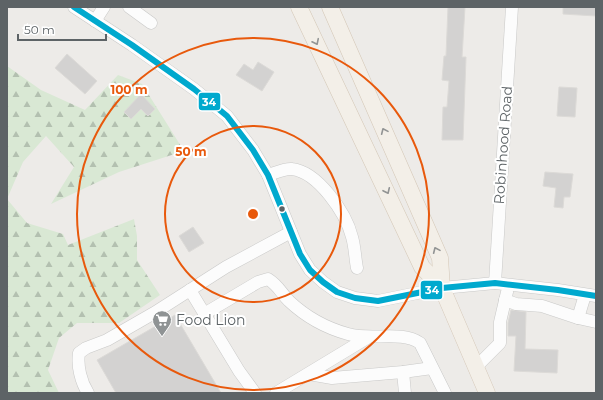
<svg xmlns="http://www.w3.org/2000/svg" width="603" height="400" font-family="Montserrat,sans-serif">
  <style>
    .forest { fill: url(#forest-firs) }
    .building { fill: #d3d2d1; stroke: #dcdad7 }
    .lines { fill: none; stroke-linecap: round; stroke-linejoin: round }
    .minor-casing { stroke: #c9c9c8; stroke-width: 13 }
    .major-casing { stroke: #d4c7b6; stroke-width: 17 }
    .minor { stroke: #fcfcfc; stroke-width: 12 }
    .major { stroke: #f3efe8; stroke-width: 16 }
    .bus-1-casing { stroke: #fff; stroke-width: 9 }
    .bus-1 { stroke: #00a9ce; stroke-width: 6 }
    .oneway { stroke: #929494 }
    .ring { fill: none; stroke: #e8590c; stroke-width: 2 }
    .bus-dot { fill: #5d6366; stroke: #fff; stroke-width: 1.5 }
    .labels { text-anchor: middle; stroke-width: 4; stroke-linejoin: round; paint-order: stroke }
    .street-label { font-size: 14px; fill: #5d6366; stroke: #fff }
    .poi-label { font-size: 14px; fill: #5d6366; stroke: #fff; text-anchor: start }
    .centre { fill: #e8590c; stroke: #fff; stroke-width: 2 }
    .ring-label { font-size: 12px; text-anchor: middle; font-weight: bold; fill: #e8590c; stroke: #fff; stroke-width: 4; stroke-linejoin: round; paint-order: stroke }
    .line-badge { stroke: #fff; stroke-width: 1.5 }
    .badge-label { font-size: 11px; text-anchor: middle; font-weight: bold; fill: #fff }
  </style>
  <defs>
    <pattern id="forest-firs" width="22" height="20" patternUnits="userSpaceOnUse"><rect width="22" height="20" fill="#d9e8d4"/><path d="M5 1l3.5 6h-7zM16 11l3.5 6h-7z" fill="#b3c0b0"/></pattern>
  </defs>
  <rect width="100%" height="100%" fill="#edebe8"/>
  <path class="forest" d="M7 66 41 90 85 110 118 75 142 84 184 151 119 172 51 204 74 167 46 136 23 162 7 199 27 223 63 234 68 245 134 219 137 236V260L160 295 119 323H77L59 338 48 370 59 393H7Z"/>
  <g class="building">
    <path d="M448 7H465L462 57H466L463 140H442L443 107H447L449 81 442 80 444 56H446Z"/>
    <path d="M563 7H596V16L563 14Z"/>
    <path d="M67 54 97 81 85 94 55 68Z"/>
    <path d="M258 62 274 72 262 91 236 75 244 64 253 70Z"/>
    <path d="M559 87 577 88 575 117 557 116Z"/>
    <path d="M141 94 155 109 148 116 141 109 131 119 124 112Z"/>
    <path d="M545 172 573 174 570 197H564L563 208 554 207 556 188 543 186Z"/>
    <path d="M193 227 204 243 189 252 179 236Z"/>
    <path d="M511 310 526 312 525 349 558 350 557 373 514 371 516 336H508V323Z"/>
    <path d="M175 315 221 393H116L97 360Z"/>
  </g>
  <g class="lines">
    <defs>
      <g id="minor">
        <path d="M74 7 132 45 194 89 227 116 253 150 268 175 300 254 310 270 323 282 337 292 355 298 378 301 442 288 495 283 558 290 596 296"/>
        <path d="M129 7 151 23"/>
        <path d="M95 21 104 7"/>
        <path d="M268 175C275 173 285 168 292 169 318 172 346 213 352 237 355 247 355 258 357 268"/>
        <path d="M495 283 512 7"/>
        <path d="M190 290 239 371 255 393"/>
        <path d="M505 300 516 304 542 306 578 318 596 322"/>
        <path d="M204 314 258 282 268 279C279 286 281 293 289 301 306 317 326 328 348 334 371 341 401 330 420 343L445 393"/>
        <path d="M578 318 585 295"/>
        <path d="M476 367 500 343V322L507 292"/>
        <path d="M403 372 405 393"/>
        <path d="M309 374 332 378 403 372 432 368"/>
        <path d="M88 393C81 382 77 366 79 353L86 348 107 340 154 313 226 267 291 232"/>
        <path d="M276 393 367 338"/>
      </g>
      <g id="major">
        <path d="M299 7 422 267 442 288"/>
        <path d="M330 7 440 258 442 288 487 393"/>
      </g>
    </defs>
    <use href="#minor" class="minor-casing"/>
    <use href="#major" class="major-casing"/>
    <use href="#minor" class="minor"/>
    <use href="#major" class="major"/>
    <defs>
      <path id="bus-1" d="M74 7 132 45 194 89 227 116 253 150 268 175 300 254 310 270 323 282 337 292 355 298 378 301 442 288 495 283 558 290 596 296"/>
    </defs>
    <use href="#bus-1" class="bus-1-casing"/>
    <use href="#bus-1" class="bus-1"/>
  </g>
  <defs><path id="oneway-chevron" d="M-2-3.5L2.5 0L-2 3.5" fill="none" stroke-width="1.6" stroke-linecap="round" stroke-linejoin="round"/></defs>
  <g class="oneway">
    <use href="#oneway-chevron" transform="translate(316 42) rotate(64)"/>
    <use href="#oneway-chevron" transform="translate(384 131) rotate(-114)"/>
    <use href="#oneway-chevron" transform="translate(387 191) rotate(65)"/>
    <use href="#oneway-chevron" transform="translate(436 250) rotate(-114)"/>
  </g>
  <g class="ring">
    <circle cx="253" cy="214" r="88"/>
    <circle cx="253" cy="214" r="176"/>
  </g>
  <defs>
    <symbol id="supermarket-pin" viewBox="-11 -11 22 30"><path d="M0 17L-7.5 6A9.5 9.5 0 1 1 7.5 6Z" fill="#8f9394" stroke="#fff"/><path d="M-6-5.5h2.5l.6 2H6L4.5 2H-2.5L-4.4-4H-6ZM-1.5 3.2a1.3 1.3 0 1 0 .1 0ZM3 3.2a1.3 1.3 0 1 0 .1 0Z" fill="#fff"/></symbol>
  </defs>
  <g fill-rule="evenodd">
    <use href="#supermarket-pin" x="151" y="309" width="22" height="30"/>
  </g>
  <circle class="bus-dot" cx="282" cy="209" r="3.5"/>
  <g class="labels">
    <g class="street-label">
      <text transform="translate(503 145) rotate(-86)" y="5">Robinhood Road</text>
    </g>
    <g class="poi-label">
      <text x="176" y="325">Food Lion</text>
    </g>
  </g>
  <circle cx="253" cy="214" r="6" class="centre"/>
  <g class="ring-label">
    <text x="129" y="94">100 m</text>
    <text x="191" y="156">50 m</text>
  </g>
  <g class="line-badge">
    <rect x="198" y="92" width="23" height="19" rx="4" fill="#00a9ce"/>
    <rect x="420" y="280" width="23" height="20" rx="4" fill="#00a9ce"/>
  </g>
  <g class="badge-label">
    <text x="209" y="106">34</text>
    <text x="432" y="294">34</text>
  </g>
  <rect width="603" height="400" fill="none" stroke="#5d6366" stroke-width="16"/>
  <path d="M18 34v6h88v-6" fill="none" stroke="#5d6366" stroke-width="2"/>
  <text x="24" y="34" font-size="12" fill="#5d6366" stroke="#ffffff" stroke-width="3" paint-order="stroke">50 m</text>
</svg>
